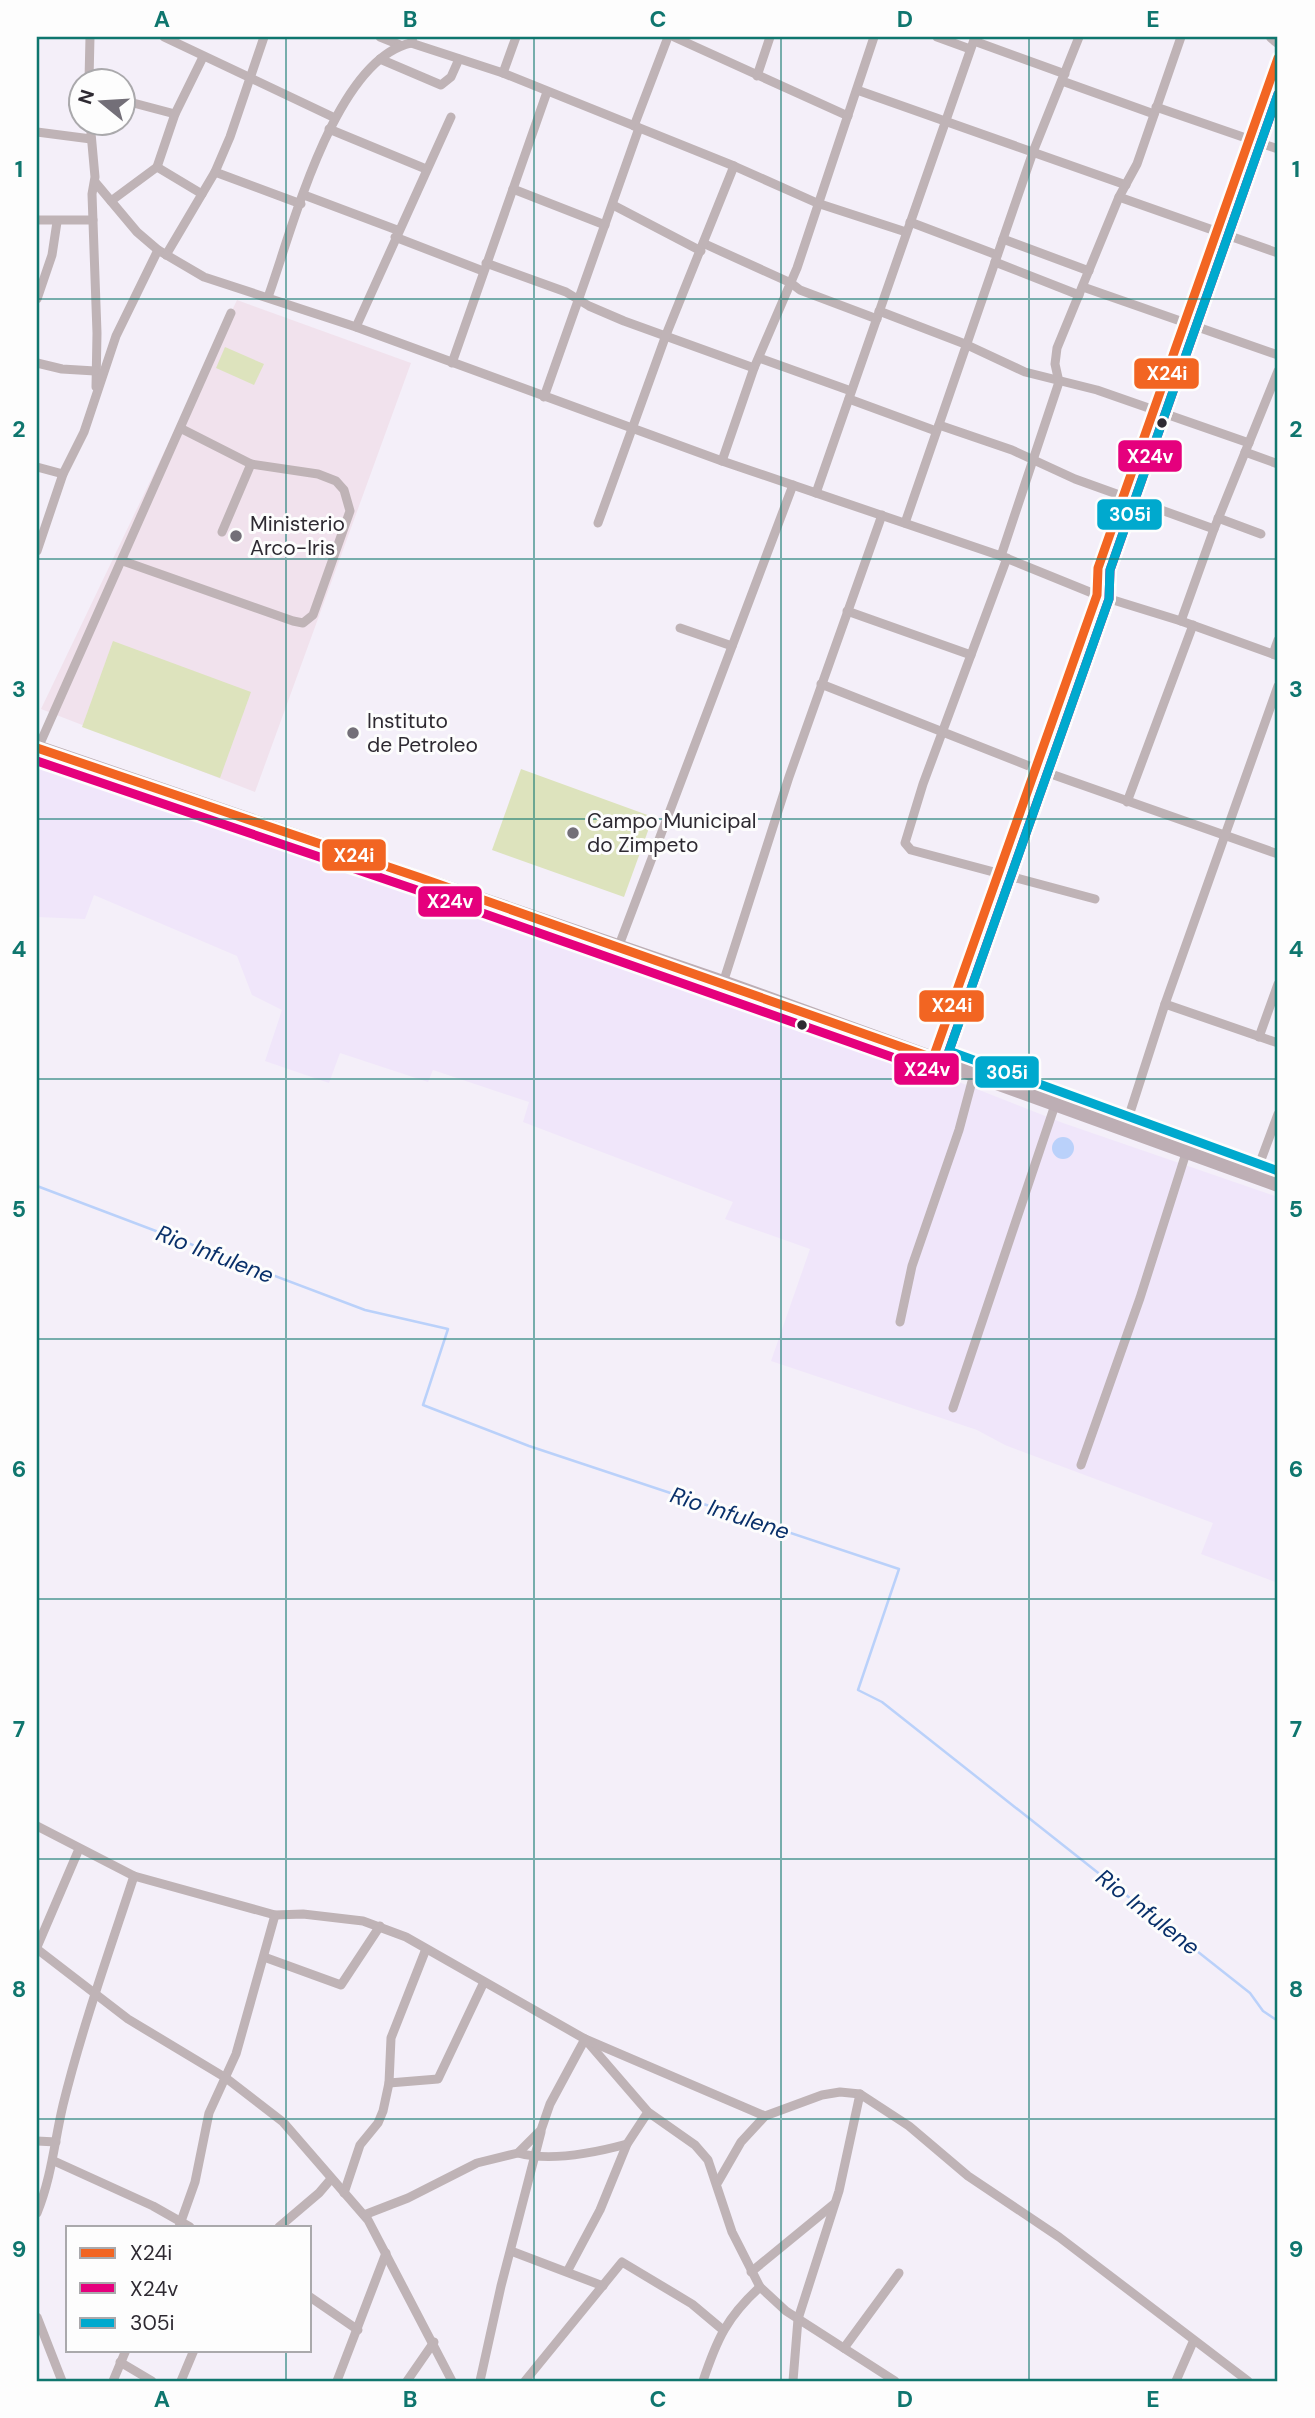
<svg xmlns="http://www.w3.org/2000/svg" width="1315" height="2418" font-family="'DM Sans',sans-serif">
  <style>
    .built { fill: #f0e6fa }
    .education { fill: #f1e2ed }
    .green { fill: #dde3bd }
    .water { fill: #bad1fa }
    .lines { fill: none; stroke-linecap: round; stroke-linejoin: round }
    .stream { stroke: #bad1fa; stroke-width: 2.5 }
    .street { stroke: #bfb3b6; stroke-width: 9 }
    .secondary { stroke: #beb2b6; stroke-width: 12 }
    .highway { stroke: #bdaeb4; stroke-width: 16 }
    .bus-1-casing { stroke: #fdfdfd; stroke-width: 14 }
    .bus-2-casing { stroke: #fdfdfd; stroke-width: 14 }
    .bus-3-casing { stroke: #fdfdfd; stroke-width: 14 }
    .bus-1 { stroke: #f26522; stroke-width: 9 }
    .bus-2 { stroke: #e5007d; stroke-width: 9 }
    .bus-3 { stroke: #00a9ce; stroke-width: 9 }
    .grid { fill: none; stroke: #0f766e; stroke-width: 2; stroke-opacity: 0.55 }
    .bus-dot { fill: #2e2a32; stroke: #fdfdfd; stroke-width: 2.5 }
    .poi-dot { fill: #736f78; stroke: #fdfdfd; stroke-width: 2.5 }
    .labels { text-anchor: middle; stroke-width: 6; stroke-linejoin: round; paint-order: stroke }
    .poi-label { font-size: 21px; fill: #2e2a32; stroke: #fdfdfd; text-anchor: start }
    .water-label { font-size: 23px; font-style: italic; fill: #09306a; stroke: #fdfdfd }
    .line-badge { stroke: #fdfdfd; stroke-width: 2.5 }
    .badge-label { font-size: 19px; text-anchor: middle; font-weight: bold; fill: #fff }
    .neatline { fill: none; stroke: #0f766e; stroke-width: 2.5 }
    .grid-label { font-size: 23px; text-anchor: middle; font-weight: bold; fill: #0f766e }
  </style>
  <rect width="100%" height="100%" fill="#f4eff9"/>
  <path class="built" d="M37 752 679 972 1063 1123 1278 1197V1583L1201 1554 1213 1523 1005 1445 977 1430 771 1361 810 1249 725 1219 733 1202 523 1122 529 1102 433 1070 428 1082 340 1053 329 1083 265 1061 282 1010 252 995 237 956 94 895 85 919 37 917Z"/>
  <path class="education" d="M237 300 411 363 255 792 41 709Z"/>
  <g class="green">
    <path d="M225 347 264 364 254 385 216 368Z"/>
    <path d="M113 641 251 692 220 778 82 727Z"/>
    <path d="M521 769 653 817 624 897 492 850Z"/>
  </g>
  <circle class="water" cx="1063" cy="1148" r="11"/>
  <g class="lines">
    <path class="stream" d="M37 1186 365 1310 448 1329 423 1405 529 1446 899 1569 858 1690 882 1702 1250 1993 1263 2011 1278 2021"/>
    <g class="street">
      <path d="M164 37 335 118"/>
      <path d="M380 37 400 45"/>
      <path d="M674 37 848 116"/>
      <path d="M937 37 970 49"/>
      <path d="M974 41 1065 74"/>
      <path d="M411 43 503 73 734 166 817 203 906 232"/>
      <path d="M380 59 441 85 451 77 459 59"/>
      <path d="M503 73 516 37"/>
      <path d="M757 76 770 37"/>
      <path d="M89 80 90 37"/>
      <path d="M1062 81 1154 114"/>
      <path d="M857 90 1126 185"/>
      <path d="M122 100 175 114"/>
      <path d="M1156 107 1278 149"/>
      <path d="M90 122 95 177 92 194 97 333 96 387"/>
      <path d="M634 126 668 37"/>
      <path d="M329 129 426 169"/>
      <path d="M37 132 91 139"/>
      <path d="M157 167 175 114 203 57"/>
      <path d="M215 172 301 204"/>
      <path d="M95 182 137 232 158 250 204 277 356 327 722 461 1001 556 1097 595 1181 621 1278 656"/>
      <path d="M513 189 605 225"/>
      <path d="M304 195 397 230"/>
      <path d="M1119 197 1278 253"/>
      <path d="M111 201 157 167 202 194"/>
      <path d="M613 205 701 251"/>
      <path d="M37 220H93"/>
      <path d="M910 222 997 255"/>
      <path d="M395 237 483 271"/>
      <path d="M1003 239 1089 271"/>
      <path d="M705 244 791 283 800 290 877 319"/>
      <path d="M166 255 215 172 230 137 264 37"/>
      <path d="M995 262 1079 295"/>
      <path d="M486 263 566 292 589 306 624 321 754 368"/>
      <path d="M1083 287 1278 355"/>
      <path d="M268 297C292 231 334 60 411 43L413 37"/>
      <path d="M37 299 52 255 57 222"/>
      <path d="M879 311 965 344 1025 372 1097 390 1249 443"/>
      <path d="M356 327 451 117"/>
      <path d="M759 358 851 391"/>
      <path d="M37 363 62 369 95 371"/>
      <path d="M452 363 547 92"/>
      <path d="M544 397 639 128"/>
      <path d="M849 399 936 431"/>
      <path d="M939 425 1012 450 1075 479 1214 529"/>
      <path d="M1245 452 1278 464"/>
      <path d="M722 461 754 368 797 268 874 37"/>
      <path d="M37 467 63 474"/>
      <path d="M816 493 975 37"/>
      <path d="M1218 518 1261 534"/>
      <path d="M598 523 666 335 734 166"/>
      <path d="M905 523 1033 152 1079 37"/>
      <path d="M222 532 251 464"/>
      <path d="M37 551 63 474 84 432 116 336 158 250"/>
      <path d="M1001 556 1059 382 1055 364 1057 348 1119 197 1137 164 1181 37"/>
      <path d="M1007 558 923 784 905 843 911 850 1095 899"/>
      <path d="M123 561 293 621 303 623 313 615 350 511 344 490 336 481 318 474 251 464 182 429"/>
      <path d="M847 611 971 655"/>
      <path d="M1181 621 1214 529 1278 371"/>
      <path d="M680 628 732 646"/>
      <path d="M1273 654 1278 640"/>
      <path d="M821 684 1034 768 1278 854"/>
      <path d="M38 748 231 313"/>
      <path d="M1127 802 1193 625"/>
      <path d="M618 948 793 485"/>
      <path d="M723 983 789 777 882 515"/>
      <path d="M1165 1004 1278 1043"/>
      <path d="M1259 1037 1278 984"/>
      <path d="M1125 1128 1165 1004 1278 686"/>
      <path d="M1255 1176 1278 1114"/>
      <path d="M900 1322 912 1266 959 1130 974 1074"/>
      <path d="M953 1408 1056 1102"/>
      <path d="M1081 1465 1140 1298 1187 1150"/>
      <path d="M37 1826 134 1876 275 1915 303 1914 363 1921 406 1937 585 2039 648 2112 695 2145 708 2160 732 2232 760 2287 786 2311 895 2381"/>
      <path d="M37 1947 79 1849"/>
      <path d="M37 1949 128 2019 226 2078 283 2122 368 2220 452 2381"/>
      <path d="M264 1957 341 1985 380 1926"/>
      <path d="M389 2083 438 2079 483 1984"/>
      <path d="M37 2141 56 2142"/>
      <path d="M518 2153C551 2162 594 2153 627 2144"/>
      <path d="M54 2161 153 2206 190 2227"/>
      <path d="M718 2182 741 2142 765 2116 822 2095 840 2092 860 2094 909 2126 968 2176 1059 2237 1248 2381"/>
      <path d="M344 2193 360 2145 378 2123 383 2111 389 2083 391 2038 426 1949"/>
      <path d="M37 2213C52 2176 54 2143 63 2105 82 2028 109 1952 134 1876"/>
      <path d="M364 2215 408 2198 477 2163 518 2153 541 2130 550 2104 585 2039 765 2116"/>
      <path d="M179 2227 195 2182 209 2113 236 2054 275 1915"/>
      <path d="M279 2227 319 2193 331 2179"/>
      <path d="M511 2251 603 2286"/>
      <path d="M568 2270 600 2210 627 2144 648 2112"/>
      <path d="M751 2272 834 2204"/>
      <path d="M310 2297 358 2330"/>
      <path d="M37 2317 62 2381"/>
      <path d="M844 2348 899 2273"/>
      <path d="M120 2362 152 2381"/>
      <path d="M113 2381 126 2350"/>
      <path d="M181 2381 194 2350"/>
      <path d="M337 2381 386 2253"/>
      <path d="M407 2381 434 2342"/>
      <path d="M480 2381 501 2286 541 2132"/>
      <path d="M525 2381 622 2262 692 2304 723 2330"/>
      <path d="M703 2381C717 2339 727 2317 760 2287"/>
      <path d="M793 2381 798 2319 839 2191 860 2094"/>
      <path d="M1176 2381 1193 2342"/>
    </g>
    <g class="secondary">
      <path d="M1272 37 1278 42"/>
      <path d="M933 1058 1097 595 1098 568 1278 58"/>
    </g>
    <path class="highway" d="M37 748 723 983 1278 1184"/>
    <defs>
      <path id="bus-1" d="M37 748 418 877 933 1058 1097 595 1098 568 1278 58"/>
      <path id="bus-2" d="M37 761 414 889 929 1070 938 1069 945 1062 1109 599 1110 570 1278 94"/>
      <path id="bus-3" d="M1278 94 1110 570 1109 599 949 1051 1278 1171"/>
    </defs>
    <use href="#bus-1" class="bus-1-casing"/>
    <use href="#bus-2" class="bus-2-casing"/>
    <use href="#bus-3" class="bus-3-casing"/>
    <use href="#bus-1" class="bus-1"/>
    <use href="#bus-2" class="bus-2"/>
    <use href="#bus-3" class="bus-3"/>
  </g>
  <path class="grid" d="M286 37V2227M534 37V2381M781 37V2381M1029 37V2381M37 299H1278M37 559H1278M37 819H1278M37 1079H1278M37 1339H1278M37 1599H1278M37 1859H1278M37 2119H1278M286 2350V2381"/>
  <g class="bus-dot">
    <circle cx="1162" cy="423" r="6"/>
    <circle cx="802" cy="1025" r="6"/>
  </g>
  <g class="poi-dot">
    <circle cx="236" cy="536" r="7"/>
    <circle cx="353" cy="733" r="7"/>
    <circle cx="573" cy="833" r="7"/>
  </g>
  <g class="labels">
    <g class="poi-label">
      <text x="250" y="531">Ministerio<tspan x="250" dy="24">Arco-Iris</tspan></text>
      <text x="367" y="728">Instituto<tspan x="367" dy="24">de Petroleo</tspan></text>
      <text x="587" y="828">Campo Municipal<tspan x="587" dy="24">do Zimpeto</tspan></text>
    </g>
    <g class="water-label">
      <text transform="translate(215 1254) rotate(21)" y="8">Rio Infulene</text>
      <text transform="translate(730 1513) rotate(18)" y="8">Rio Infulene</text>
      <text transform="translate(1148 1912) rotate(38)" y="8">Rio Infulene</text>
    </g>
  </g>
  <g class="line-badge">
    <rect x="1133" y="357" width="67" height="33" rx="7" fill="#f26522"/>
    <rect x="1117" y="439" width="66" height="34" rx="7" fill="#e5007d"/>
    <rect x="1096" y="498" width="67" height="33" rx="7" fill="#00a9ce"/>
    <rect x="321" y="838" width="66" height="34" rx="7" fill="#f26522"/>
    <rect x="417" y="885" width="66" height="33" rx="7" fill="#e5007d"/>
    <rect x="918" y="989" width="67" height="34" rx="7" fill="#f26522"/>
    <rect x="893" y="1052" width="67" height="34" rx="7" fill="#e5007d"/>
    <rect x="974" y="1055" width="66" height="34" rx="7" fill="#00a9ce"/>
  </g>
  <g class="badge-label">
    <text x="1167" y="380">X24i</text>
    <text x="1150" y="463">X24v</text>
    <text x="1130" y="521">305i</text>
    <text x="354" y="862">X24i</text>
    <text x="450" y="908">X24v</text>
    <text x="952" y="1012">X24i</text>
    <text x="927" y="1076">X24v</text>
    <text x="1007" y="1079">305i</text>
  </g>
  <rect width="1315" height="2418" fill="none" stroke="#fdfdfd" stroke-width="77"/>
  <rect x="66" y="2226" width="245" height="126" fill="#fdfdfd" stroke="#aaa9ac" stroke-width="2"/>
  <rect x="80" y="2248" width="35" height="10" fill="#f26522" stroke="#aaa9ac" stroke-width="2"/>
  <text x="130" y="2260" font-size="21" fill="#2e2a32">X24i</text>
  <rect x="80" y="2283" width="35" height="10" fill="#e5007d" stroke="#aaa9ac" stroke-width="2"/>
  <text x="130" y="2296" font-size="21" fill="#2e2a32">X24v</text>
  <rect x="80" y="2318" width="35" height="10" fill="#00a9ce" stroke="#aaa9ac" stroke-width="2"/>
  <text x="130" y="2330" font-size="21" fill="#2e2a32">305i</text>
  <g transform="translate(102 102) rotate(288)"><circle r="33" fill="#fdfdfd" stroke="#aaa9ac" stroke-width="2"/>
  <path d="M0-5L12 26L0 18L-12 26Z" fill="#736f78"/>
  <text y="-10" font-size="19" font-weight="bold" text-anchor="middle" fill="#2e2a32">N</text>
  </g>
  <rect x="38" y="38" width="1238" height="2342" class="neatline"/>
  <g class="grid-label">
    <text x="162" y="27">A</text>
    <text x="410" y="27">B</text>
    <text x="658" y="27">C</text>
    <text x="905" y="27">D</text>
    <text x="1153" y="27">E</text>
    <text x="19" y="177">1</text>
    <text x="1296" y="177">1</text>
    <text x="19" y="437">2</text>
    <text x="1296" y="437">2</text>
    <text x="19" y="697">3</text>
    <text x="1296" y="697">3</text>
    <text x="19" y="957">4</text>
    <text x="1296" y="957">4</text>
    <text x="19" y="1217">5</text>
    <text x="1296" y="1217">5</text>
    <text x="19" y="1477">6</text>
    <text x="1296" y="1477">6</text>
    <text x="19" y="1737">7</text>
    <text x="1296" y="1737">7</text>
    <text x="19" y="1997">8</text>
    <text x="1296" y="1997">8</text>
    <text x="19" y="2257">9</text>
    <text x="1296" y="2257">9</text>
    <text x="162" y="2407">A</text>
    <text x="410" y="2407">B</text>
    <text x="658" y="2407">C</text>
    <text x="905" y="2407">D</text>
    <text x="1153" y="2407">E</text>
  </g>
</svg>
